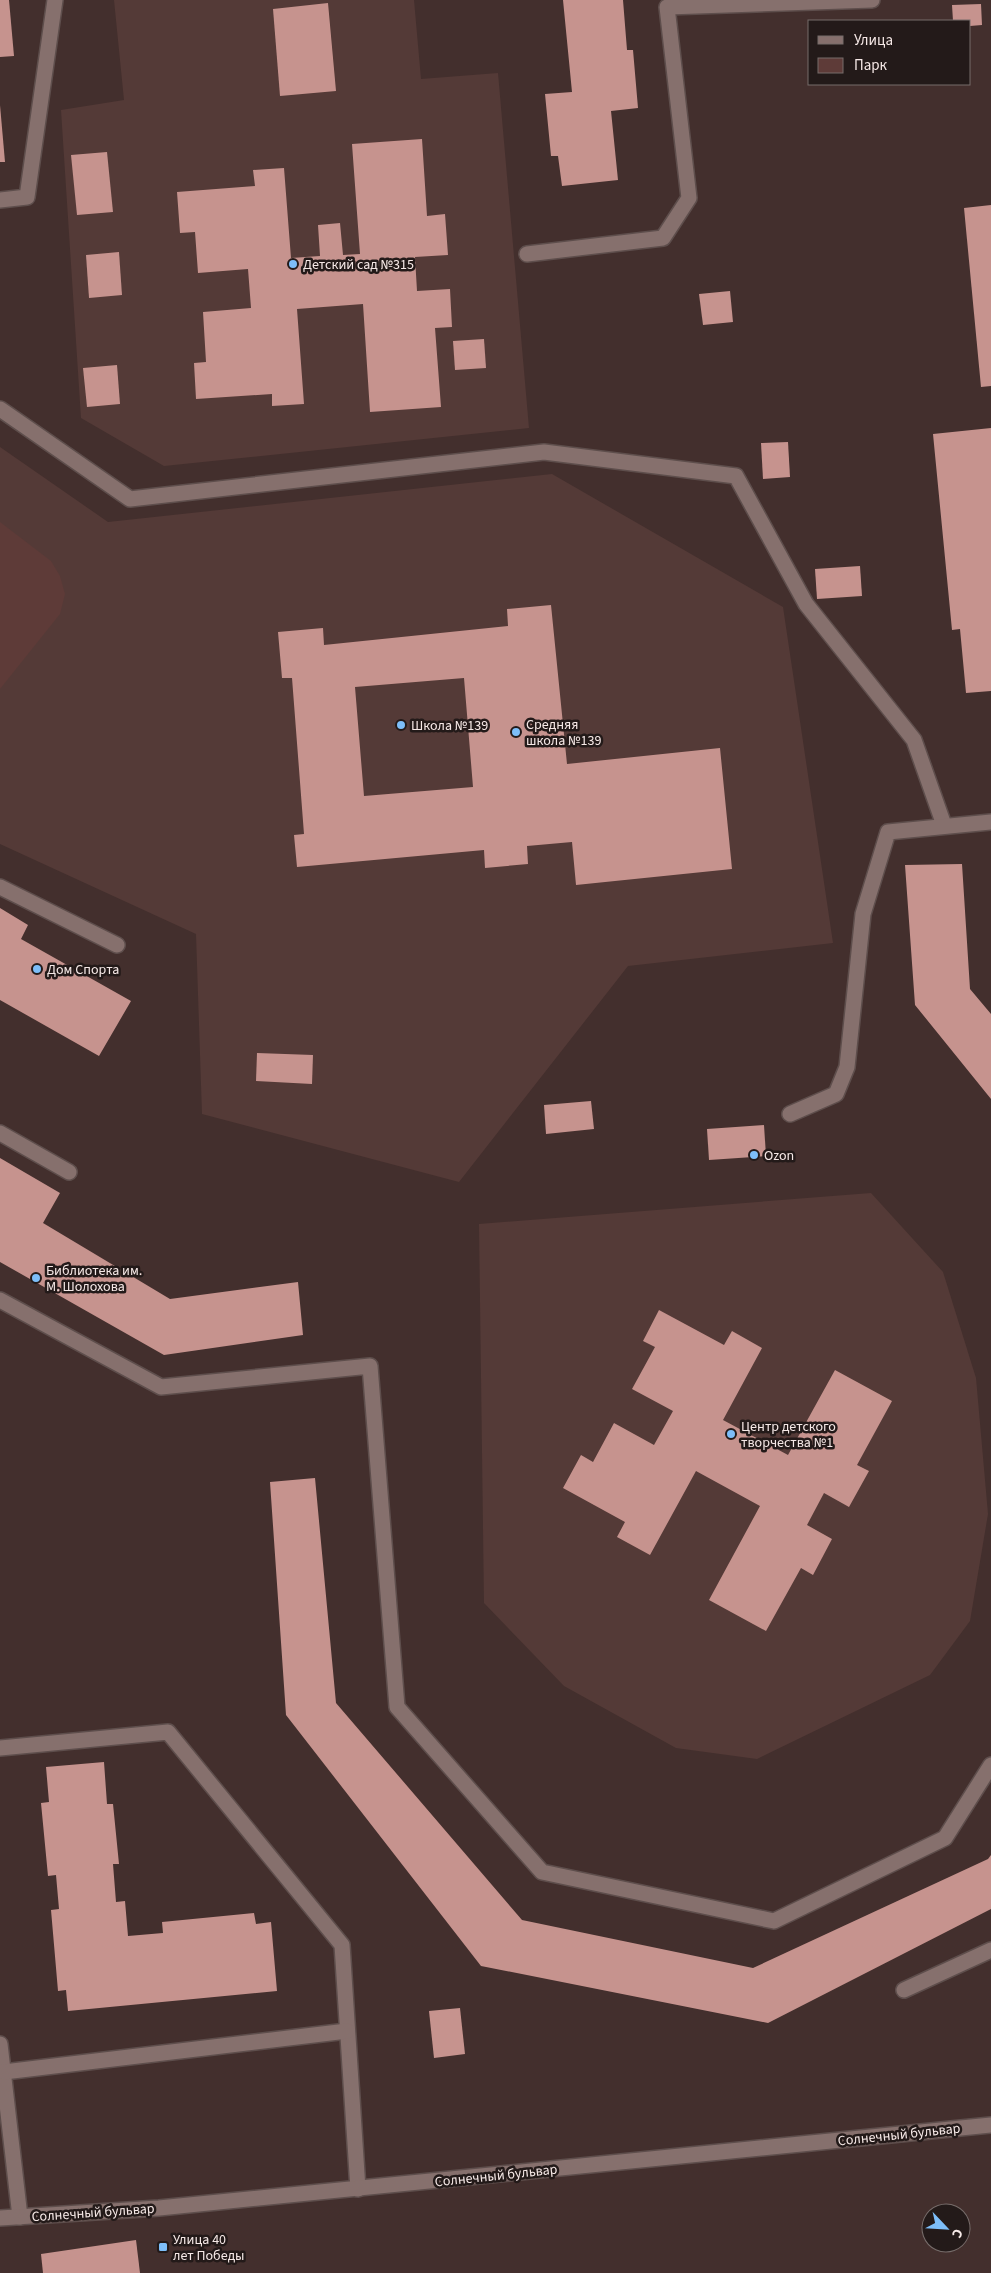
<svg xmlns="http://www.w3.org/2000/svg" width="991" height="2273" font-family="'Source Sans 3',sans-serif">
  <style>
    .built { fill: #543a37 }
    .green { fill: #5e3b38 }
    .building { fill: #c6938e; fill-rule: evenodd }
    .lines { fill: none; stroke-linecap: round; stroke-linejoin: round }
    .service-casing { stroke: #5e4e4c; stroke-width: 18 }
    .secondary-casing { stroke: #5e4e4c; stroke-width: 18 }
    .service { stroke: #86706d; stroke-width: 15 }
    .secondary { stroke: #86706d; stroke-width: 15 }
    .poi-dot { fill: #7dbef9; stroke: #231a19; stroke-width: 2 }
    .labels { text-anchor: middle; stroke-width: 5; stroke-linejoin: round; paint-order: stroke }
    .poi-label { font-size: 14px; fill: #f6e9e7; stroke: #231a19; text-anchor: start }
    .street-label { font-size: 14px; fill: #f6e9e7; stroke: #231a19 }
  </style>
  <rect width="100%" height="100%" fill="#432f2d"/>
  <g class="built">
    <path d="M114 0H414L421 79 498 73 529 428 164 466 81 418 61 110 124 100Z"/>
    <path d="M0 447 108 522 552 474 783 607 833 943 628 966 459 1182 202 1114 196 934 0 844Z"/>
    <path d="M871 1193 943 1272 976 1378 988 1514 970 1621 930 1675 757 1759 676 1748 564 1686 484 1603 479 1224Z"/>
  </g>
  <path class="green" d="M0 522 51 561 60 576 65 594 60 614 0 689Z"/>
  <g class="building">
    <path d="M0 0H9L14 56 0 57Z"/>
    <path d="M563 0H623L627 50H633L638 108 611 111 618 180 562 186 558 156H551L545 94 572 92Z"/>
    <path d="M328 3 336 91 280 96 273 9Z"/>
    <path d="M981 4 982 25 970 26V21H953L952 5Z"/>
    <path d="M0 105 5 162H0Z"/>
    <path d="M422 139 427 216 445 214 448 255 415 257 417 291 450 289 452 327 435 328 441 407 370 412 363 304 297 309 304 404 272 406V394L196 399 194 363 206 362 203 312 251 308 248 269 198 273 195 232 180 233 177 192 255 186 253 170 284 168 291 258 320 256 318 225 340 223 343 255 360 254 352 144Z"/>
    <path d="M107 152 113 212 77 215 71 155Z"/>
    <path d="M991 205V386L981 387 964 208Z"/>
    <path d="M119 252 122 295 89 298 86 255Z"/>
    <path d="M730 291 733 322 703 325 699 294Z"/>
    <path d="M484 339 486 368 455 370 453 341Z"/>
    <path d="M117 365 120 404 87 407 83 368Z"/>
    <path d="M991 428V691L966 693 960 629 952 630 933 434Z"/>
    <path d="M788 442 790 477 763 479 761 443Z"/>
    <path d="M860 566 862 596 817 599 815 569Z"/>
    <path d="M551 605 567 764 720 748 732 869 576 885 572 842 527 846 528 864 485 868 484 850 297 867 294 835 304 834 292 678H282L278 632 323 628 324 645 508 626 507 609ZM464 678 473 787 364 796 355 687Z"/>
    <path d="M962 864 970 989 991 1014V1099L915 1005 905 865Z"/>
    <path d="M0 908 28 925 21 939 131 1001 99 1056 0 1000Z"/>
    <path d="M257 1053 313 1055 312 1084 256 1081Z"/>
    <path d="M591 1101 594 1129 546 1134 544 1105Z"/>
    <path d="M764 1125 766 1156 709 1160 707 1129Z"/>
    <path d="M0 1158 60 1193 43 1223 170 1299 298 1282 303 1335 164 1355 0 1262Z"/>
    <path d="M659 1310 724 1345 732 1331 762 1348 723 1420 788 1455 835 1370 892 1401 857 1465 869 1471 849 1507 824 1493 807 1525 832 1539 813 1575 801 1568 766 1631 709 1600 760 1506 696 1471 650 1555 617 1537 625 1522 563 1488 581 1455 593 1462 614 1423 654 1445 673 1411 632 1389 655 1347 643 1341Z"/>
    <path d="M315 1478 336 1703 522 1920 753 1968 988 1859 991 1855V1909L768 2023 481 1966 286 1715 270 1482Z"/>
    <path d="M104 1762 107 1804H113L119 1864H113L116 1902 125 1901 128 1936 163 1933 162 1922 254 1913 256 1924 271 1922 277 1991 68 2011 66 1990 58 1991 51 1910 59 1909 56 1875 48 1876 41 1803 49 1802 46 1767Z"/>
    <path d="M460 2008 465 2054 434 2058 429 2011Z"/>
    <path d="M136 2240 140 2273H43L41 2254Z"/>
  </g>
  <g class="lines">
    <defs>
      <g id="service">
        <path d="M0 200 27 197 55 0"/>
        <path d="M527 254 663 238 689 198 667 7 872 0"/>
        <path d="M0 409 130 499 544 452 736 476 806 604 914 740 944 825"/>
        <path d="M0 887 117 945"/>
        <path d="M790 1114 836 1094 847 1067 863 914 888 832 991 822"/>
        <path d="M0 1133 69 1172"/>
        <path d="M0 1300 161 1387 370 1366 397 1707 542 1872 774 1921 945 1838 991 1765"/>
        <path d="M0 1748 168 1732 342 1945 358 2189"/>
        <path d="M904 1990 991 1950"/>
        <path d="M0 2044 20 2217"/>
        <path d="M4 2072 347 2031"/>
      </g>
      <path id="secondary" d="M0 2218 159 2208 991 2125"/>
    </defs>
    <use href="#service" class="service-casing"/>
    <use href="#secondary" class="secondary-casing"/>
    <use href="#service" class="service"/>
    <use href="#secondary" class="secondary"/>
  </g>
  <g class="poi-dot">
    <circle cx="293" cy="264" r="5"/>
    <circle cx="401" cy="725" r="5"/>
    <circle cx="516" cy="732" r="5"/>
    <circle cx="37" cy="969" r="5"/>
    <circle cx="754" cy="1155" r="5"/>
    <circle cx="36" cy="1278" r="5"/>
    <circle cx="731" cy="1434" r="5"/>
    <rect x="158" y="2242" width="10" height="10" rx="2.5"/>
  </g>
  <g class="labels">
    <g class="poi-label">
      <text x="303" y="269">Детский сад №315</text>
      <text x="526" y="729">Средняя<tspan x="526" dy="16">школа №139</tspan></text>
      <text x="411" y="730">Школа №139</text>
      <text x="47" y="974">Дом Спорта</text>
      <text x="764" y="1160">Ozon</text>
      <text x="46" y="1275">Библиотека им.<tspan x="46" dy="16">М. Шолохова</tspan></text>
      <text x="741" y="1431">Центр детского<tspan x="741" dy="16">творчества №1</tspan></text>
      <text x="173" y="2244">Улица 40<tspan x="173" dy="16">лет Победы</tspan></text>
    </g>
    <g class="street-label">
      <text transform="translate(899 2134) rotate(-6)" y="5">Солнечный бульвар</text>
      <text transform="translate(496 2175) rotate(-6)" y="5">Солнечный бульвар</text>
      <text transform="translate(93 2212) rotate(-4)" y="5">Солнечный бульвар</text>
    </g>
  </g>
  <rect x="808" y="20" width="162" height="65" fill="#231a19" stroke="#776d6b"/>
  <rect x="818" y="36" width="25" height="8" fill="#86706d" stroke="#776d6b"/>
  <text x="854" y="45" font-size="15" fill="#f6e9e7">Улица</text>
  <rect x="818" y="58" width="25" height="15" fill="#5e3b38" stroke="#776d6b"/>
  <text x="854" y="70" font-size="15" fill="#f6e9e7">Парк</text>
  <g transform="translate(946 2228) rotate(115)"><circle r="24" fill="#231a19" stroke="#776d6b"/>
  <path d="M0-4L9 19L0 12L-9 19Z" fill="#7dbef9"/>
  <text y="-8" font-size="14" font-weight="bold" text-anchor="middle" fill="#f6e9e7">С</text>
  </g>
</svg>
